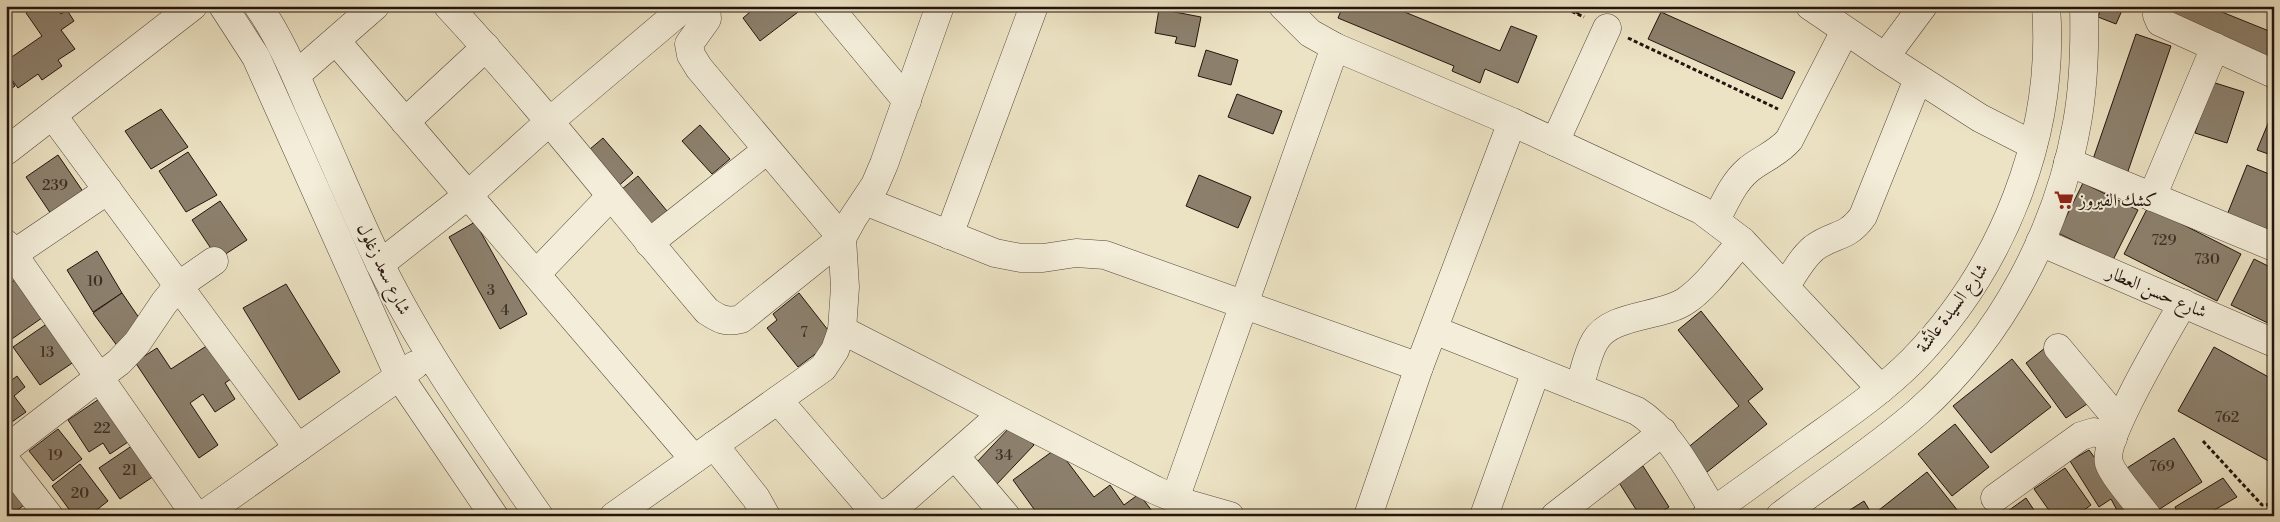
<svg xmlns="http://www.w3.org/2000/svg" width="2280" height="522" font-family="'Libre Bodoni',Amiri,serif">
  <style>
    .building { fill: #8c806d; stroke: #23140e }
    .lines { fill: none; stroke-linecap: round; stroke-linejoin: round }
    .minor-casing { stroke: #55483c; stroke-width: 29 }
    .path { stroke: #23140e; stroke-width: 3; stroke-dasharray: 4 2.5; stroke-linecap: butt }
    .minor { stroke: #f3edd9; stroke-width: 28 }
    .labels { text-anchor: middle; stroke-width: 4; stroke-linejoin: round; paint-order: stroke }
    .number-label { font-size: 15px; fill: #3d2f26 }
    .poi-label { font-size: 18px; fill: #23140e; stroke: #f3edd9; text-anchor: start }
    .street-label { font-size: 18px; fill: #23140e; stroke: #f3edd9 }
  </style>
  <rect width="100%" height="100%" fill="#ece3c4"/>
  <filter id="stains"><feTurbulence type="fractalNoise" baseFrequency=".004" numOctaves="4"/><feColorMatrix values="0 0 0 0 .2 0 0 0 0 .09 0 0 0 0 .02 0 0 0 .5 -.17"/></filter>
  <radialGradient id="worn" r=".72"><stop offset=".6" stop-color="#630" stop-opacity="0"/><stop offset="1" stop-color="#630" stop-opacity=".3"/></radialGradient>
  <g class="building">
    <path d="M36 6H55L61 14 67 10 74 21 61 30 75 49 58 60 62 66 42 80 38 74 18 88 6 72V61L42 36 26 13Z"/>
    <path d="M757 6H800L802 9 760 41 743 18Z"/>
    <path d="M1343 6H1390L1500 51 1511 26 1537 36 1518 83 1485 69 1480 83 1452 71 1454 66 1338 18Z"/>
    <path d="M2102 6H2124L2116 24 2098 17Z"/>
    <path d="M2165 6H2207L2274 33V62L2161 17Z"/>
    <path d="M1159 9 1201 17 1195 47 1175 43 1177 37 1155 33Z"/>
    <path d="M1661 12 1795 72 1782 99 1648 39Z"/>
    <path d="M2136 34 2171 46 2126 177 2091 165Z"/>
    <path d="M1206 50 1238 60 1231 85 1198 76Z"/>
    <path d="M6 73 15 86 6 92Z"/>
    <path d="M2212 82 2244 92 2227 143 2195 133Z"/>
    <path d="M1237 94 1282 111 1273 134 1228 117Z"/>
    <path d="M161 109 188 147 151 169 125 131Z"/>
    <path d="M2274 109V156L2257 150Z"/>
    <path d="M700 125 730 159 712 174 682 141Z"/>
    <path d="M603 138 633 173 614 190 583 155Z"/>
    <path d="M188 152 217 195 186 212 159 171Z"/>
    <path d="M58 155 84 193 51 214 26 177Z"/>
    <path d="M2247 165 2274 176V234L2227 215Z"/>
    <path d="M1199 175 1251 197 1238 228 1186 206Z"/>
    <path d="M638 176 667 211 645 229 616 194Z"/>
    <path d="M2083 183 2138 210 2113 260 2058 233Z"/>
    <path d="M220 201 247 240 218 259 192 220Z"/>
    <path d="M2148 207 2241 254 2217 301 2124 254Z"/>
    <path d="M475 222 527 314 500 329 449 237Z"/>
    <path d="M97 251 122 293 93 312 67 270Z"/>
    <path d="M2254 259 2274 269V326L2231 305Z"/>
    <path d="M22 275 49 313 9 341 6 337V286Z"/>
    <path d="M286 284 340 372 299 400 243 308Z"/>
    <path d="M122 293 146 328 118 347 93 313Z"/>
    <path d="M799 293 835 339 798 367 767 328 777 320 773 314Z"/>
    <path d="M1701 311 1763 389 1748 401 1767 424 1692 484 1686 449 1739 406 1678 330Z"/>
    <path d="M54 319 81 357 40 385 13 347Z"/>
    <path d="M208 345 231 379 225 383 235 399 215 412 203 394 190 403 218 445 199 458 135 362 157 348 171 369Z"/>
    <path d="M2214 347 2274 380V464L2178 411Z"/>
    <path d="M2045 348 2090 402 2066 418 2026 363Z"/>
    <path d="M2012 359 2051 407 1991 453 1953 406Z"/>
    <path d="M17 376 25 387 14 396 26 412 9 424 6 421V381L8 383Z"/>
    <path d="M108 393 137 436 110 454 103 443 89 452 68 420Z"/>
    <path d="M1955 424 1989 467 1952 496 1918 454Z"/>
    <path d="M1012 425 1034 445 997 484 975 464Z"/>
    <path d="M58 429 82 459 53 481 29 451Z"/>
    <path d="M2174 438 2202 482 2155 512 2127 468Z"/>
    <path d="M139 441 160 472 120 499 99 468Z"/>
    <path d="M1057 448 1094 497 1110 485 1124 505 1139 494 1156 516H1039L1013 480Z"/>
    <path d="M2089 450 2135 513 2120 516 2111 499 2099 507 2070 461Z"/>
    <path d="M80 464 108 501 89 516H74L52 486Z"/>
    <path d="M1643 466 1669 507 1656 516H1629L1637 511 1618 481Z"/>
    <path d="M2065 468 2091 505 2076 516H2053L2034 489Z"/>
    <path d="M1927 472 1962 516H1875L1874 514Z"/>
    <path d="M2223 478 2237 497 2204 516H2179L2175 507Z"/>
    <path d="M9 484 24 505 10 516H6V486Z"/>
    <path d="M2026 498 2038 516H2001Z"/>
    <path d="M1864 501 1873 516H1842V515Z"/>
  </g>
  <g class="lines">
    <defs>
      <g id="minor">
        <path d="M223 6 256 57 399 376 494 516"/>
        <path d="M258 6C279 36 294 71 308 104 333 158 355 213 381 266 425 355 483 435 539 516"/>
        <path d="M448 6C539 104 620 209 707 311 719 319 726 323 741 319L842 238 853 218 875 185 884 164 940 6"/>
        <path d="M828 6 907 101"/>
        <path d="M1283 6 1310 33 1335 47 1512 122 1701 210 1742 241 1881 389"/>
        <path d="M1810 6 1885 57 1980 118 2033 145"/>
        <path d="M2160 6 2157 15 2160 22 2274 74"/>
        <path d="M336 41 694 459"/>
        <path d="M1885 57 1923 6"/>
        <path d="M296 75 375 6"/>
        <path d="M53 116 298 448"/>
        <path d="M405 122 486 47"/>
        <path d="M1555 142 1607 28"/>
        <path d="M6 151 193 6"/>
        <path d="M2068 162 2274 247"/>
        <path d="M2152 197 2215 47"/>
        <path d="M865 201 995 253 1021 258H1043L1076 253 1105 255 1419 367"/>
        <path d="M1716 220C1725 202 1733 183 1748 170 1761 159 1777 154 1789 140L1845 31"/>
        <path d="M949 235 1034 6"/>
        <path d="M2040 242 2274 343"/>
        <path d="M649 243 767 150"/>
        <path d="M6 244 196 516"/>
        <path d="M6 259 108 190"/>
        <path d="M380 264 468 195 550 121 686 6"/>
        <path d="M536 274 610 197"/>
        <path d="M1786 286C1794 273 1802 258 1814 248 1834 233 1847 239 1863 216L1918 79"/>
        <path d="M842 330 1155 490 1188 504 1230 516"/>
        <path d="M1434 330 1637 411C1672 433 1691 476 1714 511"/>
        <path d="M2058 348 2119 421"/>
        <path d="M1579 388C1584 373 1587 354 1595 341 1611 313 1662 318 1687 300 1708 285 1725 260 1742 241"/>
        <path d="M778 400 870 507C879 516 887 514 896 507L1003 413"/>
        <path d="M714 445 756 498 766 516"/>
        <path d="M6 449 119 362 137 343 164 303 178 286 214 261"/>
        <path d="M955 456 1006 516"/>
        <path d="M6 461 49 516"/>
        <path d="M1995 498 2081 436 2094 432 2113 438"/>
        <path d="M1175 499 1335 47"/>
        <path d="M202 516 415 365"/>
        <path d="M614 516 823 368 835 350 842 330 845 287 842 238 699 68 691 55 689 44 707 19 706 6"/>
        <path d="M1368 516 1419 367 1512 122"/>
        <path d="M1484 516 1536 371"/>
        <path d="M1555 516 1663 432"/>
        <path d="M1706 516C1741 492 1774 467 1808 443 1844 417 1881 392 1912 361 2002 269 2056 136 2046 6"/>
        <path d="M1780 516C1826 481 1876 449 1919 411 2001 338 2058 231 2077 123 2084 84 2085 46 2084 6"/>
        <path d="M2147 516C2138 504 2112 474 2109 463 2102 439 2168 330 2183 303"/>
      </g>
    </defs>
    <use href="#minor" class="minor-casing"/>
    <g class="path">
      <path d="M1560 6 1584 17"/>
      <path d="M1475 9 1477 6"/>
      <path d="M1577 14 1580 6"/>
      <path d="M1628 38 1778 109"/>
      <path d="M2203 441 2262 505 2274 504"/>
    </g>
    <use href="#minor" class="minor"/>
  </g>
  <defs>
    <symbol id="supermarket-bare" viewBox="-9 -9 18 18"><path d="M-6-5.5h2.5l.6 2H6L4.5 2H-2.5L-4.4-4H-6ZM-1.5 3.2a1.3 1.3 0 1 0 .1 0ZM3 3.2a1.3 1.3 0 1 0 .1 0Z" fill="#8f2418" stroke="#f3edd9" stroke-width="2.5" paint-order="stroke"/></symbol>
  </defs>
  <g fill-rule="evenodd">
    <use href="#supermarket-bare" x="2050" y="186" width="28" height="28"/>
  </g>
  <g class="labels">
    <g class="number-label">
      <text x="55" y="190">239</text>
      <text x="2164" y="245">729</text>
      <text x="2207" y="264">730</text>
      <text x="95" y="286">10</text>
      <text x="491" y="295">3</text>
      <text x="505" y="315">4</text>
      <text x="804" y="337">7</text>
      <text x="47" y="357">13</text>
      <text x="2227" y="422">762</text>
      <text x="102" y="433">22</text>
      <text x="55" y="460">19</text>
      <text x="1004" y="460">34</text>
      <text x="2162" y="471">769</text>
      <text x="130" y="475">21</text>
      <text x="80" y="498">20</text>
    </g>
    <g class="poi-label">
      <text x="2079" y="206">كشك الفيروز</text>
    </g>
    <g class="street-label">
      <text transform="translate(384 269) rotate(64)" y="6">شارع سعد زغلول</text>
      <text transform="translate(2157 292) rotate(23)" y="6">شارع حسن العطار</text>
      <text transform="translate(1952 308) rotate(-53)" y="6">شارع السيدة عائشة</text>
    </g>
  </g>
  <rect width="2280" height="522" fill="none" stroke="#ece3c4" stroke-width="25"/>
  <rect x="8" y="8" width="2265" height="507" fill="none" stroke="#23140e" stroke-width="2.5"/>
  <rect x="12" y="12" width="2255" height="497" fill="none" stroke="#23140e"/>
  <rect width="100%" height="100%" filter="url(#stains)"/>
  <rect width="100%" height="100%" fill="url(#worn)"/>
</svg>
